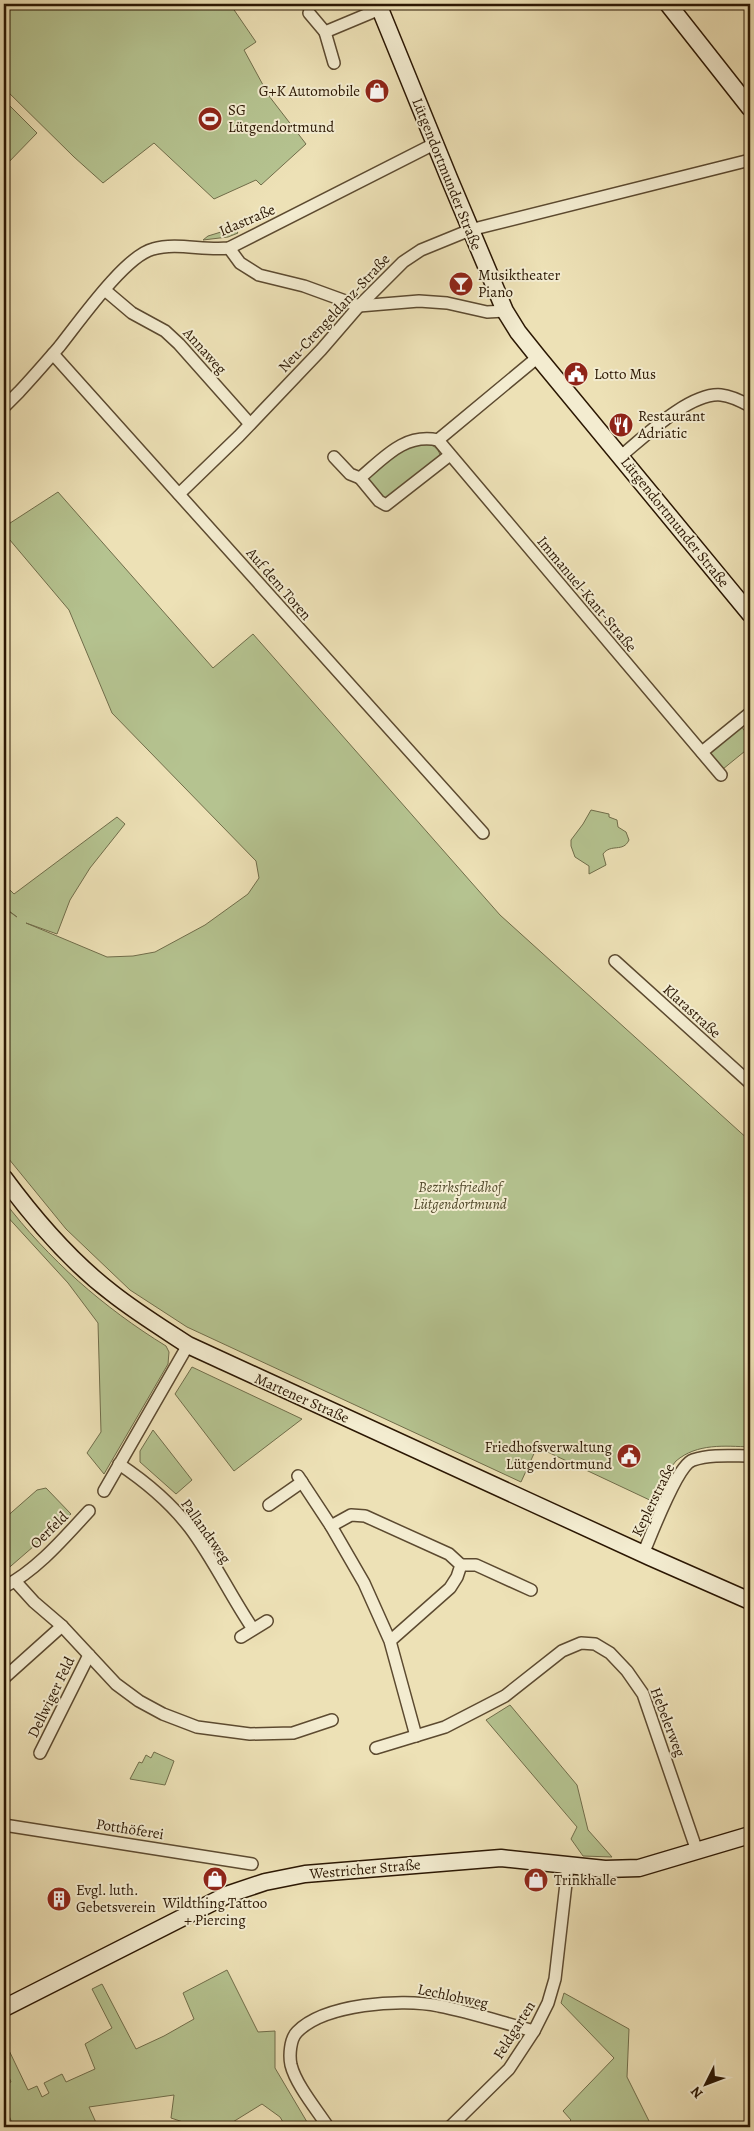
<svg xmlns="http://www.w3.org/2000/svg" width="754" height="2131" font-family="Alegreya,serif">
  <style>
    .green { fill: #b5c390; stroke: #706d4a }
    .lines { fill: none; stroke-linecap: round; stroke-linejoin: round }
    .street-casing { stroke: #5c4a30; stroke-width: 14 }
    .secondary-casing { stroke: #2b1703; stroke-width: 19 }
    .street { stroke: #f3ecd0; stroke-width: 11 }
    .secondary { stroke: #f3ecd0; stroke-width: 16 }
    .labels { text-anchor: middle; stroke-width: 4; stroke-linejoin: round; paint-order: stroke }
    .poi-label { font-size: 15px; fill: #2b1703; stroke: #f3ecd0; text-anchor: start }
    .street-label { font-size: 15px; fill: #2b1703; stroke: #f3ecd0 }
    .park-label { font-size: 15px; font-style: italic; fill: #544b2d; stroke: #f3ecd0 }
  </style>
  <rect width="100%" height="100%" fill="#ede1b6"/>
  <filter id="stains"><feTurbulence type="fractalNoise" baseFrequency=".004" numOctaves="4"/><feColorMatrix values="0 0 0 0 .2 0 0 0 0 .09 0 0 0 0 .02 0 0 0 .5 -.17"/></filter>
  <radialGradient id="worn" r=".72"><stop offset=".6" stop-color="#630" stop-opacity="0"/><stop offset="1" stop-color="#630" stop-opacity=".3"/></radialGradient>
  <g class="green">
    <path d="M4 4H230L256 42 244 50 269 96 306 144 261 185 256 180 214 199 154 143 103 183 74 157 4 88Z"/>
    <path d="M4 100 37 133 4 167Z"/>
    <path d="M234 228 238 233 228 237 203 240 208 236Z"/>
    <path d="M413 442C424 444 436 442 440 455L437 461 386 499 380 498 367 480 369 474Z"/>
    <path d="M58 492 213 668 253 634 500 915 750 1141V1447C725 1446 697 1443 676 1461 669 1468 661 1493 656 1503L537 1447 521 1482 187 1327 130 1290 66 1229 4 1153V908L17 917 4 907V884L14 894 117 817 125 824 90 868 70 900 57 934 26 923 107 957 133 956 155 952 205 925 248 894 259 878 256 861 112 713 69 610 4 533V527Z"/>
    <path d="M741 726 750 738V747L723 769 710 755V752Z"/>
    <path d="M591 810 609 814V817L617 820 618 827 626 832 629 840C623 853 611 843 603 854L606 865 589 874V866L575 857 571 846V840L583 824Z"/>
    <path d="M4 1201C48 1259 104 1308 166 1346L169 1352 168 1364 104 1474 87 1453 101 1432 98 1323 68 1283 4 1213Z"/>
    <path d="M192 1367 302 1419 234 1471 175 1394Z"/>
    <path d="M153 1430 192 1480 176 1494 140 1462V1451Z"/>
    <path d="M46 1488 71 1514 4 1572V1519L37 1490Z"/>
    <path d="M510 1705 577 1785 588 1830 612 1857 583 1856 571 1839 577 1827 486 1720Z"/>
    <path d="M154 1752 174 1761 165 1785 130 1779 139 1762 142 1763 146 1755 151 1758Z"/>
    <path d="M227 1970 258 2032 275 2031V2068L310 2127H286L280 2117 262 2104 228 2125 229 2127H186L183 2122 171 2118 174 2095 89 2107 98 2127H85L83 2125 78 2127H14L4 2105V2085L11 2082 4 2066V2040L28 2090 37 2086 42 2097 49 2093 44 2083 62 2074 66 2082 95 2069 85 2044 112 2028 92 1989 102 1984 136 2049 164 2036 194 2019 183 1993Z"/>
    <path d="M564 1993 629 2029 627 2077 652 2127H564L571 2120 563 2111 614 2058 561 2003Z"/>
  </g>
  <g class="lines">
    <defs>
      <g id="street">
        <path d="M309 13 325 32 380 9"/>
        <path d="M325 32 334 63"/>
        <path d="M229 248 240 263 259 275 304 286 359 306 419 301 447 303 487 312 505 311"/>
        <path d="M106 291 132 313 165 331 179 344 250 424"/>
        <path d="M53 354 483 833"/>
        <path d="M4 407 19 392C33 377 46 362 59 347 79 322 125 256 153 249 177 242 204 251 229 248L434 144"/>
        <path d="M438 440 538 357"/>
        <path d="M450 455 386 505 379 501 360 478C384 458 404 433 438 440L721 775"/>
        <path d="M621 456C644 437 690 392 721 395 731 396 741 401 750 406"/>
        <path d="M334 457 350 474 360 478"/>
        <path d="M179 494 239 436 321 350 359 306 403 262 421 250 470 230 750 160"/>
        <path d="M702 752 750 713"/>
        <path d="M615 961 750 1083"/>
        <path d="M119 1464C146 1482 170 1502 190 1528 214 1560 231 1597 253 1629"/>
        <path d="M298 1476 331 1526"/>
        <path d="M104 1491 188 1345"/>
        <path d="M269 1505 302 1482"/>
        <path d="M643 1554C651 1536 677 1465 693 1460 711 1454 732 1456 750 1456"/>
        <path d="M461 1565H476L531 1590"/>
        <path d="M15 1581 34 1602 62 1626 116 1684 139 1701 163 1714 197 1727 250 1734 293 1733 332 1720"/>
        <path d="M4 1587C37 1570 64 1538 89 1511"/>
        <path d="M241 1637 267 1621"/>
        <path d="M390 1641 364 1583 331 1526 351 1515 365 1516 449 1554 461 1565 457 1577 450 1588 390 1641 416 1736"/>
        <path d="M4 1678 62 1626"/>
        <path d="M376 1748 445 1727 505 1696 562 1651 581 1643 595 1644 610 1653 627 1671 643 1694 697 1851"/>
        <path d="M40 1753 89 1655"/>
        <path d="M4 1825 252 1864"/>
        <path d="M328 2127C317 2110 296 2085 291 2065 289 2056 290 2039 297 2032 324 2004 401 1998 439 2006 471 2012 503 2023 534 2031"/>
        <path d="M450 2127 509 2069 534 2031 548 2003 555 1979 568 1866"/>
      </g>
      <g id="secondary">
        <path d="M378 4 449 178 505 311 518 332 538 357 750 614"/>
        <path d="M668 4 750 108"/>
        <path d="M4 1178C35 1220 70 1261 112 1293 136 1312 162 1328 188 1345L650 1557 750 1601"/>
        <path d="M4 2008 229 1894 265 1882 305 1874 501 1858 605 1869 639 1868 750 1835"/>
      </g>
    </defs>
    <use href="#street" class="street-casing"/>
    <use href="#secondary" class="secondary-casing"/>
    <use href="#street" class="street"/>
    <use href="#secondary" class="secondary"/>
  </g>
  <defs>
    <symbol id="shop-disc" viewBox="-11 -11 22 22"><circle r="9.5" fill="#8f2418" stroke="#f3ecd0"/><path d="M-5-2.5h2.3a2.7 3.5 0 0 1 5.4 0H5L5.5 6h-11ZM-1.5-2.5h3a1.5 2.3 0 0 0-3 0Z" fill="#fff"/></symbol>
    <symbol id="stadium-disc" viewBox="-11 -11 22 22"><circle r="9.5" fill="#8f2418" stroke="#f3ecd0"/><path d="M0-5a6.5 5 0 1 0 0 10a6.5 5 0 1 0 0-10ZM-3.5-1.8h7v3.6h-7Z" fill="#fff"/></symbol>
    <symbol id="bar-disc" viewBox="-11 -11 22 22"><circle r="9.5" fill="#8f2418" stroke="#f3ecd0"/><path d="M-6-5H6L.8 .8V4.5H3.5V6h-7V4.5H-.8V.8Z" fill="#fff"/></symbol>
    <symbol id="civic-disc" viewBox="-11 -11 22 22"><circle r="9.5" fill="#8f2418" stroke="#f3ecd0"/><path d="M-.6-6.5H3V-4.5H.6V-3L4-1V1h2V6H-6V1h2V-1L-.6-3ZM-1.2 2.5V6h2.4V2.5Z" fill="#fff"/></symbol>
    <symbol id="restaurant-disc" viewBox="-11 -11 22 22"><circle r="9.5" fill="#8f2418" stroke="#f3ecd0"/><path d="M-5-6h1v4h1v-4h1v4h1v-4h1v5L-1.5 .5V6h-2V.5L-5-1ZM5-6V6H3V1.5H1.5Q1.5-4 5-6Z" fill="#fff"/></symbol>
    <symbol id="building-disc" viewBox="-11 -11 22 22"><circle r="9.5" fill="#8f2418" stroke="#f3ecd0"/><path d="M-4-6H4V6H1V3H-1V6H-4ZM-2.5-4.3h1.7v1.8h-1.7ZM.8-4.3h1.7v1.8H.8ZM-2.5-1h1.7V.8h-1.7ZM.8-1h1.7V.8H.8Z" fill="#fff"/></symbol>
  </defs>
  <g fill-rule="evenodd">
    <use href="#shop-disc" x="363" y="77" width="28" height="28"/>
    <use href="#stadium-disc" x="196" y="105" width="28" height="28"/>
    <use href="#bar-disc" x="447" y="270" width="28" height="28"/>
    <use href="#civic-disc" x="562" y="360" width="28" height="28"/>
    <use href="#restaurant-disc" x="607" y="411" width="28" height="28"/>
    <use href="#civic-disc" x="615" y="1442" width="28" height="28"/>
    <use href="#shop-disc" x="201" y="1865" width="28" height="28"/>
    <use href="#shop-disc" x="522" y="1866" width="28" height="28"/>
    <use href="#building-disc" x="45" y="1885" width="28" height="28"/>
  </g>
  <g class="labels">
    <g class="poi-label">
      <text x="360" y="96" text-anchor="end">G+K Automobile</text>
      <text x="228" y="115">SG<tspan x="228" dy="17">Lütgendortmund</tspan></text>
      <text x="478" y="280">Musiktheater<tspan x="478" dy="17">Piano</tspan></text>
      <text x="594" y="379">Lotto Mus</text>
      <text x="638" y="421">Restaurant<tspan x="638" dy="17">Adriatic</tspan></text>
      <text x="612" y="1452" text-anchor="end">Friedhofsverwaltung<tspan x="612" dy="17">Lütgendortmund</tspan></text>
      <text x="554" y="1885">Trinkhalle</text>
      <text x="76" y="1895">Evgl. luth.<tspan x="76" dy="17">Gebetsverein</tspan></text>
      <text x="215" y="1908" text-anchor="middle">Wildthing Tattoo<tspan x="215" dy="17">+ Piercing</tspan></text>
    </g>
    <g class="street-label">
      <text transform="translate(447 174) rotate(68)" y="5">Lütgendortmunder Straße</text>
      <text transform="translate(247 220) rotate(-23)" y="5">Idastraße</text>
      <text transform="translate(334 313) rotate(-47)" y="5">Neu-Crengeldanz-Straße</text>
      <text transform="translate(205 351) rotate(48)" y="5">Annaweg</text>
      <text transform="translate(675 522) rotate(51)" y="5">Lütgendortmunder Straße</text>
      <text transform="translate(279 584) rotate(49)" y="5">Auf dem Toren</text>
      <text transform="translate(587 594) rotate(50)" y="5">Immanuel-Kant-Straße</text>
      <text transform="translate(692 1011) rotate(42)" y="5">Klarastraße</text>
      <text transform="translate(302 1398) rotate(24)" y="5">Martener Straße</text>
      <text transform="translate(653 1500) rotate(-64)" y="5">Keplerstraße</text>
      <text transform="translate(49 1530) rotate(-44)" y="5">Oerfeld</text>
      <text transform="translate(206 1531) rotate(55)" y="5">Pallandtweg</text>
      <text transform="translate(51 1697) rotate(-64)" y="5">Dellwiger Feld</text>
      <text transform="translate(668 1722) rotate(69)" y="5">Hebelerweg</text>
      <text transform="translate(130 1829) rotate(9)" y="5">Potthöferei</text>
      <text transform="translate(365 1869) rotate(-5)" y="5">Westricher Straße</text>
      <text transform="translate(453 1996) rotate(12)" y="5">Lechlohweg</text>
      <text transform="translate(514 2030) rotate(-58)" y="5">Feldgarten</text>
    </g>
    <g class="park-label">
      <text x="460" y="1192">Bezirksfriedhof<tspan x="460" dy="17">Lütgendortmund</tspan></text>
    </g>
  </g>
  <rect width="754" height="2131" fill="none" stroke="#ede1b6" stroke-width="20"/>
  <rect x="5" y="5" width="744" height="2121" fill="none" stroke="#2b1703" stroke-width="2.5"/>
  <rect x="10" y="10" width="734" height="2111" fill="none" stroke="#2b1703"/>
  <g transform="translate(706 2084) rotate(228)" stroke="#f3ecd0" stroke-width="4" paint-order="stroke">
  <path d="M0-4L9 19L0 12L-9 19Z" fill="#2b1703"/>
  <text y="-8" font-size="14" font-weight="bold" text-anchor="middle" fill="#2b1703">N</text>
  </g>
  <rect width="100%" height="100%" filter="url(#stains)"/>
  <rect width="100%" height="100%" fill="url(#worn)"/>
</svg>
